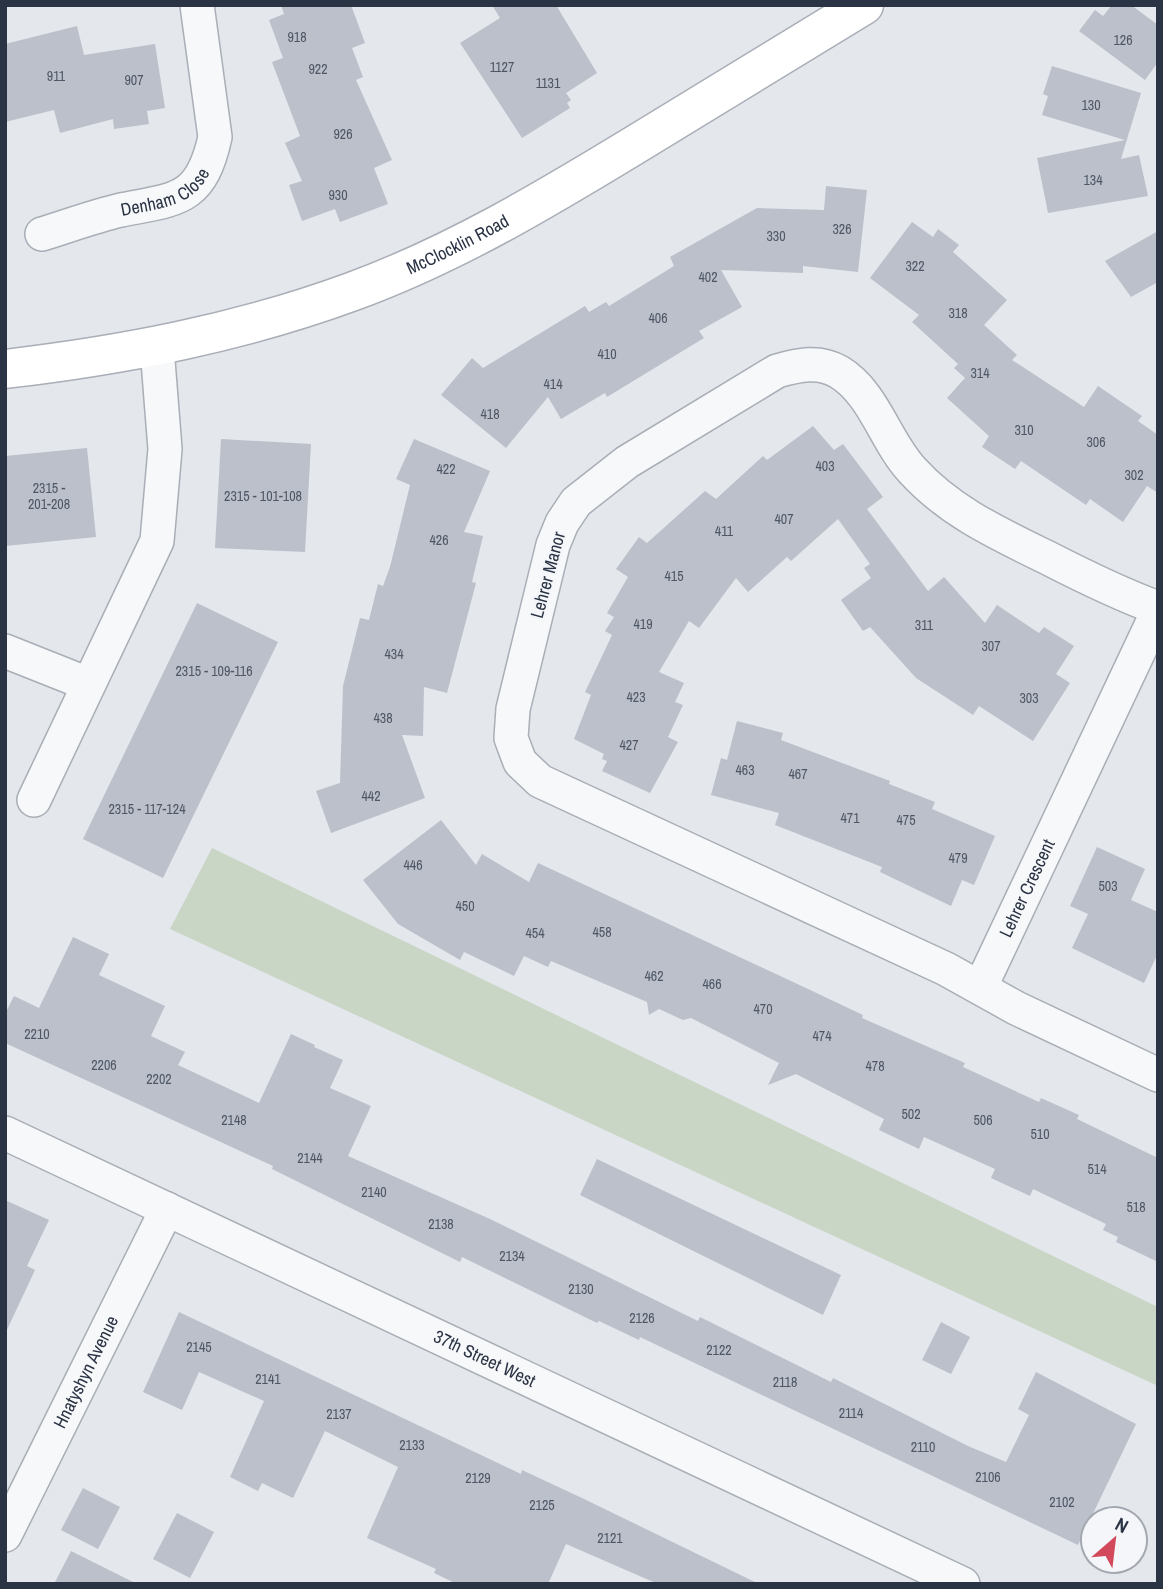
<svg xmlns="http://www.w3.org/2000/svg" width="1163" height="1589" font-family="'Archivo Narrow',sans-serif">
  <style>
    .green { fill: #c9d6c5 }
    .building { fill: #bbc0ca }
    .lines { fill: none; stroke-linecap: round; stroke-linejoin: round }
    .street-casing { stroke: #a9aeb7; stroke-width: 36 }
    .secondary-casing { stroke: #a9aeb7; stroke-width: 41 }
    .street { stroke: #f7f8fa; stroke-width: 33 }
    .secondary { stroke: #fff; stroke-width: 38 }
    .labels { text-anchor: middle; stroke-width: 5; stroke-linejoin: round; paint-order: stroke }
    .number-label { font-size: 14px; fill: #4f5766 }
    .street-label { font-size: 18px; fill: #2b3445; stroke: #f4f6f9 }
  </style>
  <rect width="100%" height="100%" fill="#e4e7ec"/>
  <path class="green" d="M212 848 1158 1307V1386L170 929Z"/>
  <g class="building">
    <path d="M281 5H351L365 43 352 48 363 77 356 80 392 160 374 168 388 204 340 222 335 209 302 221 289 185 302 181 285 143 300 136 272 62 283 58 269 20 284 14Z"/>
    <path d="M492 5H556L597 73 566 93 571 100 567 103 570 108 522 138 460 43 500 18Z"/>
    <path d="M1112 5H1131L1158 25V62L1145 80 1079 31 1095 10 1103 16Z"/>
    <path d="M77 26 84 55 155 44 165 108 147 111 149 124 114 129 113 119 60 133 54 110 5 122V44Z"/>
    <path d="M1052 66 1141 93 1121 159 1139 155 1148 196 1048 213 1037 158 1125 140 1042 115 1048 96 1043 94Z"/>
    <path d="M826 186 867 190 858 272 803 266V273L721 270 742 307 699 331 704 338 607 397 605 393 561 419 548 397 506 448 441 395 472 358 483 368 585 306 589 312 606 302 609 306 674 266 670 257 757 208 824 210Z"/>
    <path d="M912 222 933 237 938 229 959 245 953 252 1007 300 984 325 1017 355 1012 360 1084 407 1098 386 1142 416 1138 421 1158 435V493L1147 486 1123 522 1090 499 1086 505 1021 461 1015 469 982 447 989 436 947 398 965 378 954 368 958 364 912 322 919 315 870 278Z"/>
    <path d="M1158 231V282L1131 297 1105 261Z"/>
    <path d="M813 426 834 450 843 444 883 497 867 509 928 591 944 577 985 623 997 605 1039 633 1044 627 1074 646 1056 674 1070 683 1033 741 979 706 973 715 916 678 870 627 863 631 841 600 871 578 864 568 870 564 838 519 791 561 787 557 748 592 736 578 699 628 689 621 659 672 684 683 675 702 683 705 668 737 678 742 650 793 602 771 607 761 602 759 604 754 574 739 591 695 585 692 612 635 605 631 614 617 607 613 628 577 616 569 639 537 647 543 705 491 716 499 763 456 767 460Z"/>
    <path d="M221 439 311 444 305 552 215 548Z"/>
    <path d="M414 439 490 471 464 532 483 536 472 582 476 583 447 693 424 687 423 736 402 735 425 798 331 833 316 791 340 783 343 686 360 618 369 620 378 584 383 586 390 567 410 485 396 479Z"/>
    <path d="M87 448 96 537 5 546V456Z"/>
    <path d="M197 603 278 642 163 878 83 839Z"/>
    <path d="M737 721 783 733 781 740 890 781 889 784 935 802 932 809 995 836 974 885 962 880 951 906 880 872 882 867 775 825 779 813 711 795 721 758 727 760Z"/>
    <path d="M441 820 476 865 482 854 529 882 538 863 791 981 863 1015 862 1018 965 1063 963 1067 1039 1102 1041 1098 1079 1115 1077 1119 1158 1158V1262L1116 1242 1118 1237 1103 1230 1106 1224 1033 1189 1030 1196 991 1178 995 1169 924 1137 919 1149 879 1130 884 1119 796 1074 768 1085 779 1063 691 1018 683 1020 659 1009 649 1015 647 1002 551 961 548 967 524 956 514 976 464 952 460 960 398 924 363 880Z"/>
    <path d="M1097 847 1145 869 1131 900 1158 912V953L1144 983 1072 948 1088 914 1070 906Z"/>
    <path d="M73 937 109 954 99 975 165 1006 151 1036 185 1052 178 1065 259 1103 291 1034 315 1045 314 1047 343 1060 330 1088 371 1106 348 1156 490 1219 698 1321 700 1317 831 1382 833 1378 968 1446 1006 1462 1029 1415 1018 1409 1036 1372 1136 1424 1078 1545 640 1337 639 1340 599 1321 597 1323 462 1257 460 1262 272 1169 273 1166 5 1043V1014L14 996 39 1008Z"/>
    <path d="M597 1159 841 1275 823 1315 580 1195Z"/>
    <path d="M5 1200 49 1220 27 1266 35 1270 5 1334Z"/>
    <path d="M179 1312 521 1474 522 1470 582 1498 759 1584H658L566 1544 548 1584H457L434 1573 436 1569 367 1538 398 1467 325 1431 293 1498 262 1483 258 1491 230 1477 264 1401 199 1372 182 1410 143 1392Z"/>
    <path d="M941 1322 970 1337 951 1374 922 1360Z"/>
    <path d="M83 1488 120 1507 98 1549 61 1530Z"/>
    <path d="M177 1513 214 1532 190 1578 153 1559Z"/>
    <path d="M71 1551 137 1584H54Z"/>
  </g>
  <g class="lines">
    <defs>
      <g id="street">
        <path id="s1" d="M42 234C68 226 95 216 121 210 177 199 201 201 215 137L197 5"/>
        <path d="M1158 608C1119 594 1083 576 1046 557 997 533 949 511 912 470 885 441 874 393 839 372 819 360 798 365 777 371L627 462 576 502 562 523 553 545 513 709 511 738 520 762 540 781 946 969 1016 1008 1158 1075"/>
        <path d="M5 651 88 684"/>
        <path d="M34 800 157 541 165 449 157 348"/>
        <path id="s2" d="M981 986 1158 611"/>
        <path id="s3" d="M5 1133 963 1584"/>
        <path id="s4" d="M5 1535 167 1209"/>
      </g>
      <g id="secondary">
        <path id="s5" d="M5 369C124 355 239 333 351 292 453 255 546 199 638 143 713 97 789 51 864 5"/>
      </g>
    </defs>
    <use href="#street" class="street-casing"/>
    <use href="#secondary" class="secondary-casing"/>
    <use href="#street" class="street"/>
    <use href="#secondary" class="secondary"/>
  </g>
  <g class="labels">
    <g class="number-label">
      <text x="297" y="42">918</text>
      <text x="1123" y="45">126</text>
      <text x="502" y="72">1127</text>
      <text x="318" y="74">922</text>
      <text x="56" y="81">911</text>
      <text x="134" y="85">907</text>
      <text x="548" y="88">1131</text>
      <text x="1091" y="110">130</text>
      <text x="343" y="139">926</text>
      <text x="1093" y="185">134</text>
      <text x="338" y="200">930</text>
      <text x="842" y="234">326</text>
      <text x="776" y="241">330</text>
      <text x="915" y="271">322</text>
      <text x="708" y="282">402</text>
      <text x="958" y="318">318</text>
      <text x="658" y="323">406</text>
      <text x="607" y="359">410</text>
      <text x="980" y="378">314</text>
      <text x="553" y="389">414</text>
      <text x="490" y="419">418</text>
      <text x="1024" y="435">310</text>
      <text x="1096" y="447">306</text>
      <text x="825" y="471">403</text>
      <text x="446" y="474">422</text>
      <text x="1134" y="480">302</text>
      <text x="49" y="493">2315 -<tspan x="49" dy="16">201-208</tspan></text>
      <text x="263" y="501">2315 - 101-108</text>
      <text x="784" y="524">407</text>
      <text x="724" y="536">411</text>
      <text x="439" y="545">426</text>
      <text x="674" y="581">415</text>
      <text x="643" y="629">419</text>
      <text x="924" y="630">311</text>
      <text x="991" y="651">307</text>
      <text x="394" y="659">434</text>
      <text x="214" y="676">2315 - 109-116</text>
      <text x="636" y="702">423</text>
      <text x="1029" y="703">303</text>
      <text x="383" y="723">438</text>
      <text x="629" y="750">427</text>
      <text x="745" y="775">463</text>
      <text x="798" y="779">467</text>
      <text x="371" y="801">442</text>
      <text x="147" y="814">2315 - 117-124</text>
      <text x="850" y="823">471</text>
      <text x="906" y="825">475</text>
      <text x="958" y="863">479</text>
      <text x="413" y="870">446</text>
      <text x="1108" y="891">503</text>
      <text x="465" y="911">450</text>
      <text x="602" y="937">458</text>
      <text x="535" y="938">454</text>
      <text x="654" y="981">462</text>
      <text x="712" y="989">466</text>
      <text x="763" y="1014">470</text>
      <text x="37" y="1039">2210</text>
      <text x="822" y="1041">474</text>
      <text x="104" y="1070">2206</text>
      <text x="875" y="1071">478</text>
      <text x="159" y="1084">2202</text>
      <text x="911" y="1119">502</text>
      <text x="234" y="1125">2148</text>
      <text x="983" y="1125">506</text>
      <text x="1040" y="1139">510</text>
      <text x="310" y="1163">2144</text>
      <text x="1097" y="1174">514</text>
      <text x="374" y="1197">2140</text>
      <text x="1136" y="1212">518</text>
      <text x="441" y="1229">2138</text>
      <text x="512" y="1261">2134</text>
      <text x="581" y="1294">2130</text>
      <text x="642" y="1323">2126</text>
      <text x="199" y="1352">2145</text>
      <text x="719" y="1355">2122</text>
      <text x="268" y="1384">2141</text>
      <text x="785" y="1387">2118</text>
      <text x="851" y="1418">2114</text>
      <text x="339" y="1419">2137</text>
      <text x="412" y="1450">2133</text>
      <text x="923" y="1452">2110</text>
      <text x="988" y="1482">2106</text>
      <text x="478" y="1483">2129</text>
      <text x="1062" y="1507">2102</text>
      <text x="542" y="1510">2125</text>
      <text x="610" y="1543">2121</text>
    </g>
    <g class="street-label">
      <text dy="6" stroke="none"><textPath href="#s1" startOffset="131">Denham Close</textPath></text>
      <text dy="6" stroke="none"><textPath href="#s5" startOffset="472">McClocklin Road</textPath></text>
      <text transform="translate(548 575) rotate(-75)" y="6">Lehrer Manor</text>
      <text dy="6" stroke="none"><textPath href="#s2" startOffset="108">Lehrer Crescent</textPath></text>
      <text dy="6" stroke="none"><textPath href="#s3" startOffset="530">37th Street West</textPath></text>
      <text dy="6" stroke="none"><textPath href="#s4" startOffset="182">Hnatyshyn Avenue</textPath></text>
    </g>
  </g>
  <rect width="1163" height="1589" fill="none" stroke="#2b3445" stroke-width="14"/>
  <g transform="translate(1114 1540) rotate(28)"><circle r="33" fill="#f4f6f9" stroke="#a4a8b1" stroke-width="2"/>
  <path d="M0-5L12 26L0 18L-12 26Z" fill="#d1495b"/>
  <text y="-10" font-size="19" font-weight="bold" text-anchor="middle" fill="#2b3445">N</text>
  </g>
</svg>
